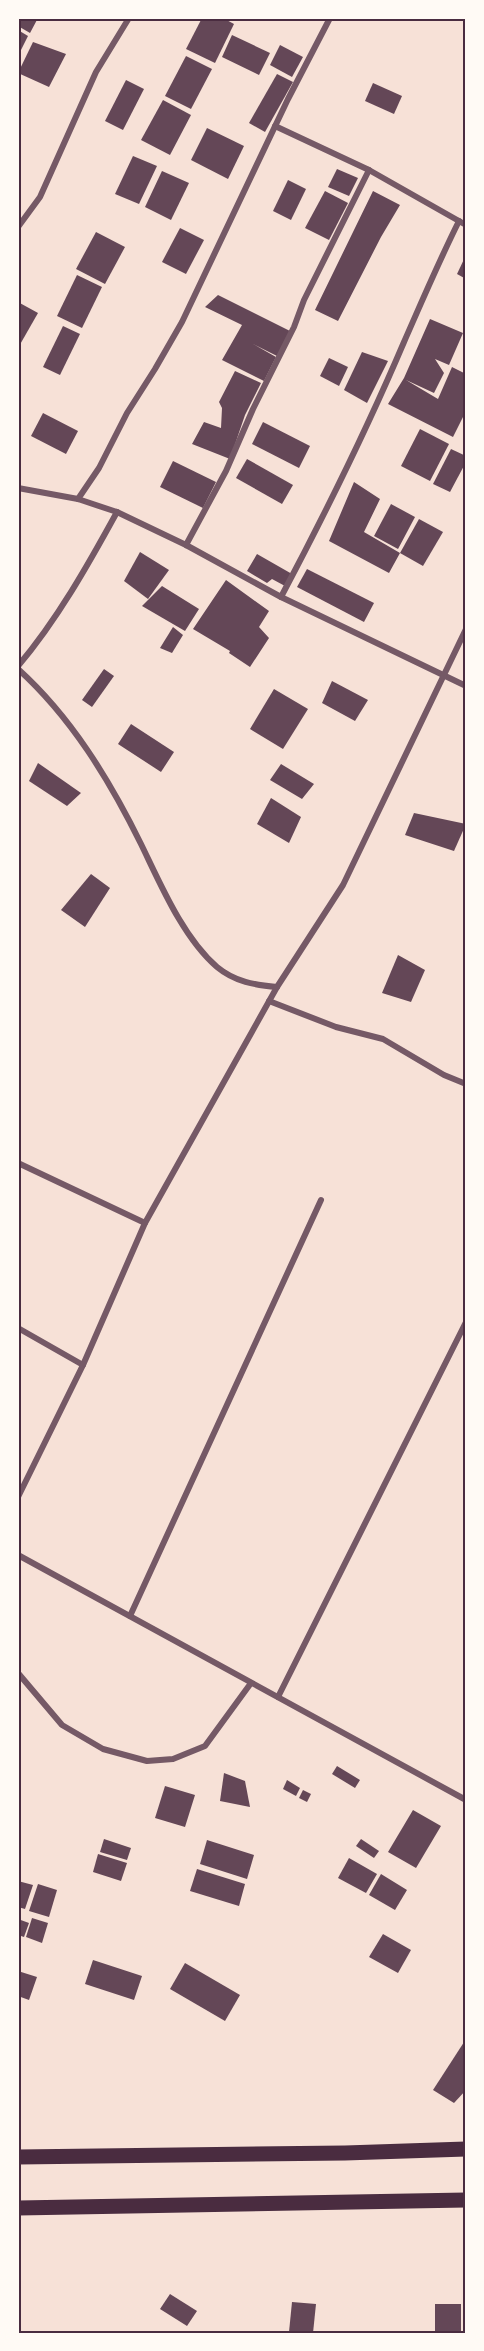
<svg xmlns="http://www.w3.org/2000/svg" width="484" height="2351" font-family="'Noto Sans',sans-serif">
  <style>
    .building { fill: #644757 }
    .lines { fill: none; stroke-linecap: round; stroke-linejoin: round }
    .minor { stroke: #755966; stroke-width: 6 }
    .trunk { stroke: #4a2c40; stroke-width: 15 }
    .neatline { fill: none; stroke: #4a2c40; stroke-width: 2 }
  </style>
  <rect width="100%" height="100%" fill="#f7e1d7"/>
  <g class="building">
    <path d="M18 18H38L30 33 18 26Z"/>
    <path d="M202 18H223L234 24 215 63 186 49Z"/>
    <path d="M18 30 28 36 18 56Z"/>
    <path d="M232 35 270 53 259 75 222 57Z"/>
    <path d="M33 42 66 54 49 87 18 73Z"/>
    <path d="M280 45 303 57 292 77 270 65Z"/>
    <path d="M186 56 212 69 191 109 165 96Z"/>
    <path d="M277 74 293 82 265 132 249 123Z"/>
    <path d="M126 80 144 89 123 130 105 121Z"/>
    <path d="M373 83 402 96 394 114 365 101Z"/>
    <path d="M163 100 191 115 170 155 141 140Z"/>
    <path d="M207 128 244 146 228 179 191 160Z"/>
    <path d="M133 156 157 166 139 204 115 194Z"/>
    <path d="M337 169 358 178 349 196 328 187Z"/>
    <path d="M162 171 189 183 171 220 145 207Z"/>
    <path d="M288 180 306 189 291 220 273 211Z"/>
    <path d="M325 191 348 203 329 240 305 228Z"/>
    <path d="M373 191 400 205 381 237 338 321 315 310Z"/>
    <path d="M180 228 204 240 186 274 162 262Z"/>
    <path d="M96 232 125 247 105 284 76 269Z"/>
    <path d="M466 255V279L457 274Z"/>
    <path d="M77 275 102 287 82 328 57 316Z"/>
    <path d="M218 295 290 331 277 356 253 344 276 357 264 381 222 360 242 325 205 307Z"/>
    <path d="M18 302 38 313 18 348Z"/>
    <path d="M430 319 463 333 449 365 435 359 444 373 434 393 406 380 438 399 452 367 466 374V411L453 437 388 404 404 378Z"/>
    <path d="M63 326 80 334 60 375 43 367Z"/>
    <path d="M362 352 388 361 367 403 344 390Z"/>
    <path d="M329 358 348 367 339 386 320 376Z"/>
    <path d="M235 371 261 383 245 415 230 459 192 444 204 422 221 428 222 408 219 402Z"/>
    <path d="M43 413 78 431 66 454 31 436Z"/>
    <path d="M263 422 310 446 299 468 252 444Z"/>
    <path d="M420 429 449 444 430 481 401 466Z"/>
    <path d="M451 449 466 456V462L450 492 433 484Z"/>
    <path d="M247 459 293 485 282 504 236 478Z"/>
    <path d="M173 461 216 482 203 508 160 487Z"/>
    <path d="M354 482 380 499 364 532 400 553 389 573 329 541Z"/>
    <path d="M391 504 415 517 398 549 374 536Z"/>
    <path d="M419 519 443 532 423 566 400 553Z"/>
    <path d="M140 552 169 570 148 599 124 581Z"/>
    <path d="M257 554 292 574 285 586 272 579 267 583 247 571Z"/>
    <path d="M307 569 374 603 364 622 297 587Z"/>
    <path d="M226 580 269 611 259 627 269 638 250 667 229 653 230 651 193 629Z"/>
    <path d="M162 586 199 609 185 631 142 606Z"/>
    <path d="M173 627 183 635 172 653 160 648Z"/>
    <path d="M104 669 114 676 92 707 82 700Z"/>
    <path d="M332 681 368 700 355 721 322 703Z"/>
    <path d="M274 689 308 709 283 749 250 729Z"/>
    <path d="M131 724 174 752 161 772 118 744Z"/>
    <path d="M38 763 81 793 67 806 29 781Z"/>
    <path d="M281 764 314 784 302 799 270 780Z"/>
    <path d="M271 798 301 817 289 843 257 824Z"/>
    <path d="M414 813 466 824 454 851 405 835Z"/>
    <path d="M91 874 110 888 85 927 61 910Z"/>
    <path d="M398 955 425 970 411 1002 382 993Z"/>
    <path d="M337 1766 360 1780 355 1788 332 1774Z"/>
    <path d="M224 1773 245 1781 250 1807 220 1801Z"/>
    <path d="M287 1780 300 1788 296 1796 283 1789Z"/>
    <path d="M165 1786 195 1795 185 1827 155 1818Z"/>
    <path d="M303 1790 311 1794 307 1802 299 1798Z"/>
    <path d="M413 1810 441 1826 416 1868 388 1852Z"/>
    <path d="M104 1839 131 1848 127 1860 100 1852Z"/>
    <path d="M361 1839 379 1851 374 1858 356 1846Z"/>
    <path d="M207 1840 254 1855 247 1879 200 1864Z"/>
    <path d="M98 1854 127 1863 121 1881 93 1872Z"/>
    <path d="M349 1858 377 1874 366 1893 338 1878Z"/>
    <path d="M197 1869 245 1884 239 1906 190 1891Z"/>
    <path d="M381 1874 407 1890 395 1910 369 1895Z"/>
    <path d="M18 1881 33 1885 25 1909 18 1907Z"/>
    <path d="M38 1884 57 1890 49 1917 29 1911Z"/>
    <path d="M32 1918 48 1923 42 1943 26 1937Z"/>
    <path d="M18 1919 29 1923 24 1937 18 1935Z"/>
    <path d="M383 1934 411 1950 398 1973 369 1957Z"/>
    <path d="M93 1960 142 1976 134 2000 85 1984Z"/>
    <path d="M185 1963 240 1995 225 2021 170 1989Z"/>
    <path d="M18 1971 37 1977 29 2000 18 1996Z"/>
    <path d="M466 2039V2090L454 2103 433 2090Z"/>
    <path d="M170 2294 197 2311 187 2326 160 2309Z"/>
    <path d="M292 2302 316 2304 313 2333 289 2332Z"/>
    <rect x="435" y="2304" width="26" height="29"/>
  </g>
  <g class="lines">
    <g class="minor">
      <path d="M275 126 369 170 466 225"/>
      <path d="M18 227 40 197 96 72 129 18"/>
      <path d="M18 488 78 499 117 512 186 545 281 597 466 686"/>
      <path d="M78 499 99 468 127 413 155 369 182 322 288 99 330 18"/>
      <path d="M186 545 226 471 253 409 294 327 304 300 369 170"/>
      <path d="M281 597C325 514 367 429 404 342 422 301 439 261 459 221"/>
      <path d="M18 666C57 620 88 565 117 512"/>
      <path d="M18 669C71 717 109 779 141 844 160 883 183 938 217 967 235 982 255 985 277 987"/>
      <path d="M269 1001 336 1027 383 1039 444 1075 466 1084"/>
      <path d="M18 1163 145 1223"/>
      <path d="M18 1328 83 1365"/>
      <path d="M18 1497 83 1365 145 1223 277 987 343 885 466 629"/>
      <path d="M18 1555 466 1800"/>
      <path d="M130 1616 321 1200"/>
      <path d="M18 1673 62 1725 103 1749 147 1761 173 1759 205 1746 251 1683"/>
      <path d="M278 1697 466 1322"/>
    </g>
    <g class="trunk">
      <path d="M18 2157 345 2153 466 2149"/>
      <path d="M18 2208 466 2200"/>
    </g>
  </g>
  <rect width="484" height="2351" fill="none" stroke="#fffaf5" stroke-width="39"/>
  <rect x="20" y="20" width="444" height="2312" class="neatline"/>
</svg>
